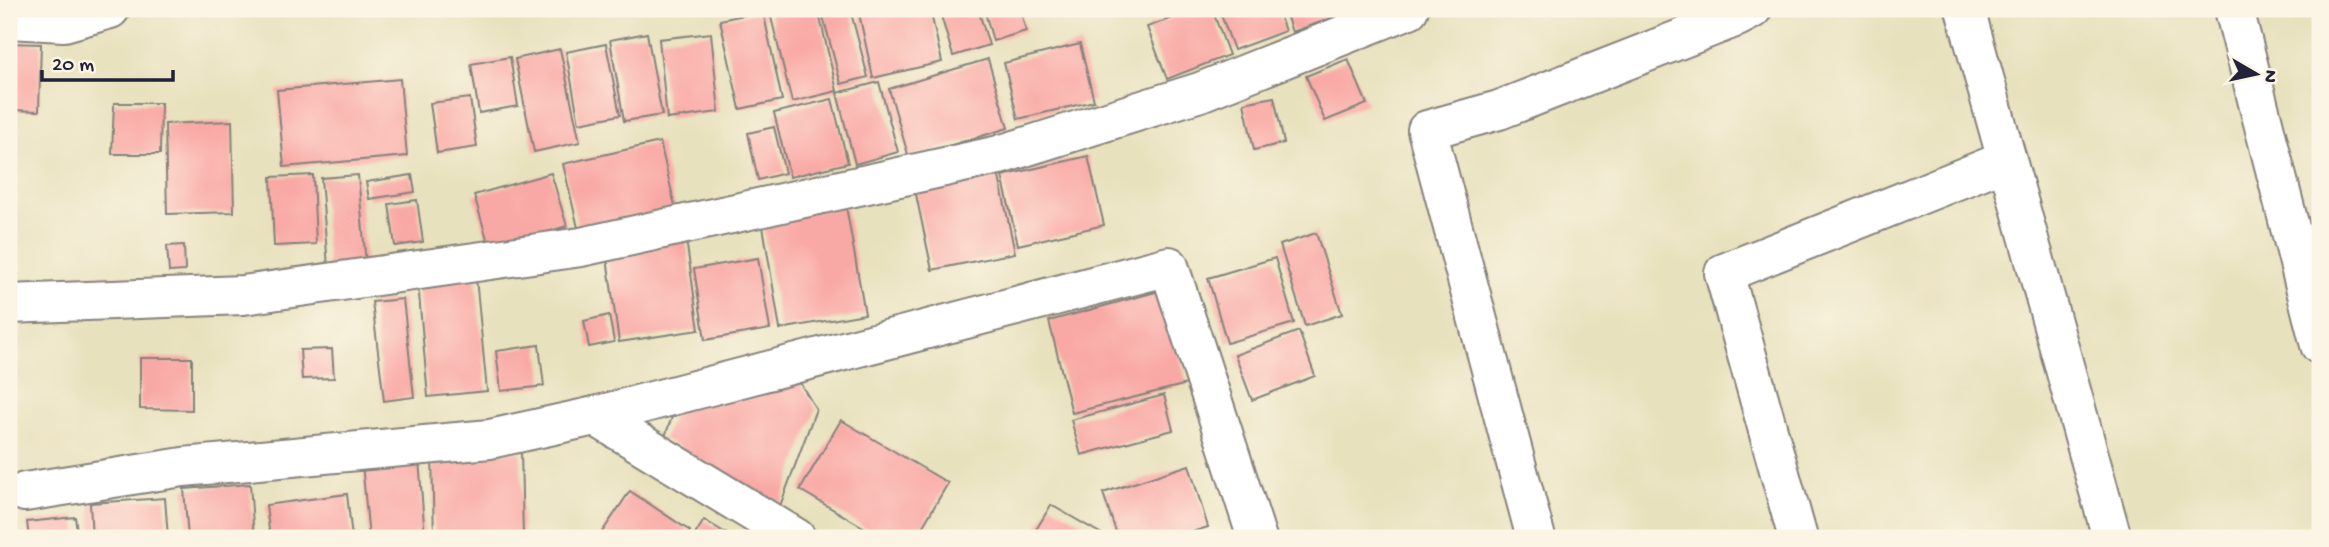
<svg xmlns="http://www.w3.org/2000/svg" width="2329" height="547" font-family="'Gochi Hand',sans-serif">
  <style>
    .building { fill: #f9a9a5 }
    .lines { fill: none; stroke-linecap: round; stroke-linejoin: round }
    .minor-casing { stroke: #85827c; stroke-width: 42 }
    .minor { stroke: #fff; stroke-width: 38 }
  </style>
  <rect width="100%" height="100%" fill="#fcf5e5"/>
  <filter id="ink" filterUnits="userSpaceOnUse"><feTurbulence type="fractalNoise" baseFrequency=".0143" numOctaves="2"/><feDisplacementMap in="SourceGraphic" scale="14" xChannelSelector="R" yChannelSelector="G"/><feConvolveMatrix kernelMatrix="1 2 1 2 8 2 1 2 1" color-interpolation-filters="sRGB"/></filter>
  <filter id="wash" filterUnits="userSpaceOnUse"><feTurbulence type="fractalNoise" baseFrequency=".00686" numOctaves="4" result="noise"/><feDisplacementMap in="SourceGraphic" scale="28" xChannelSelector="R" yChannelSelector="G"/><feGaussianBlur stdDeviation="1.57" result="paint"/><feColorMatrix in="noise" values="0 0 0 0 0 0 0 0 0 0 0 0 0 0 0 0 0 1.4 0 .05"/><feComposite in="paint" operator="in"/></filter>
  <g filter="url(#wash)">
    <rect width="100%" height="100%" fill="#e8e1bd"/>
    <g id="blocks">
      <g class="building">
        <path d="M769 9H818L837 91 792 102Z"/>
        <path d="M821 9H850L868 77 841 84Z"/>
        <path d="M858 9H930L942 62 873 78Z"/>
        <path d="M939 9H978L989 45 953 56Z"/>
        <path d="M984 9H1020L1026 31 993 41Z"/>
        <path d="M1197 9H1212L1229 55 1167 79 1147 27Z"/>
        <path d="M1219 9H1277L1285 31 1234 50Z"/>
        <path d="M1284 9H1338L1341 15 1292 32Z"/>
        <path d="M763 11 782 100 740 109 720 20Z"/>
        <path d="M647 33 662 115 624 121 610 40Z"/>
        <path d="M711 33 719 112 667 119 659 39Z"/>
        <path d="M9 43 41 44 39 111 9 110Z"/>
        <path d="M606 44 620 115 579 123 566 52Z"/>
        <path d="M1080 44 1094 101 1018 119 1004 63Z"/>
        <path d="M560 49 580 142 534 152 515 59Z"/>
        <path d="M510 57 518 106 479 113 471 64Z"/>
        <path d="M988 59 1008 128 909 158 889 89Z"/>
        <path d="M1348 59 1367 104 1325 121 1306 76Z"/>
        <path d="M400 79 407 156 284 167 277 90Z"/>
        <path d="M879 82 898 152 855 164 837 93Z"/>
        <path d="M1274 97 1284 143 1254 150 1244 103Z"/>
        <path d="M470 98 477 147 437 153 430 103Z"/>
        <path d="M832 99 848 163 790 177 774 113Z"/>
        <path d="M114 103H161L160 154H112Z"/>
        <path d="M232 121 234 212 167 214 165 124Z"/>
        <path d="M774 127 785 173 758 180 748 133Z"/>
        <path d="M660 142 676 210 579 232 563 164Z"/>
        <path d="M1088 156 1104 225 1018 245 1002 176Z"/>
        <path d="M998 172 1015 253 932 270 915 190Z"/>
        <path d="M551 173 567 226 490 249 474 195Z"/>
        <path d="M313 175 316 244 274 246 271 177Z"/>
        <path d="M358 175 366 265 328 267 321 178Z"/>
        <path d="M412 175 415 192 369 199 366 182Z"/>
        <path d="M417 200 423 242 395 246 389 204Z"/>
        <path d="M846 206 865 314 780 329 762 220Z"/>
        <path d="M1316 233 1342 314 1305 326 1280 245Z"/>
        <path d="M686 239 699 330 619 342 606 251Z"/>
        <path d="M184 245 185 271 169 272 167 246Z"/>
        <path d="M758 258 770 329 705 340 694 269Z"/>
        <path d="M1275 258 1294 323 1227 343 1208 278Z"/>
        <path d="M476 278 487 391 428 397 418 283Z"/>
        <path d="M1163 290 1187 384 1072 413 1049 321Z"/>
        <path d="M403 299 414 397 384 401 372 302Z"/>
        <path d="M609 315 614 342 589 347 584 321Z"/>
        <path d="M1299 331 1315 376 1252 400 1235 355Z"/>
        <path d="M539 345 544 386 501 391 496 351Z"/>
        <path d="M332 349 334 378 302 379 300 350Z"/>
        <path d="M140 358H192V410L140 409Z"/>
        <path d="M800 383 816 409 780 506 664 439 676 406Z"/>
        <path d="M1164 395 1173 430 1081 455 1071 420Z"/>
        <path d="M841 420 948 483 916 538H882L800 490Z"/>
        <path d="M521 452 523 537 434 538 432 455Z"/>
        <path d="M419 459 425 538H369L362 463Z"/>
        <path d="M1189 465 1208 527 1173 538H1118L1103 493Z"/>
        <path d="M250 484 254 538H188L184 489Z"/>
        <path d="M630 491 690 531 685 538H598Z"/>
        <path d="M347 494 352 538H270L266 505Z"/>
        <path d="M165 498 168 538H92L90 503Z"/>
        <path d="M1051 505 1105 536 1103 538H1031Z"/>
        <path d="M75 517 78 538H29L27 522Z"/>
        <path d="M704 520 734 538H693Z"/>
      </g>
    </g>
  </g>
  <g filter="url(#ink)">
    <use href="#blocks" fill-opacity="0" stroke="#85827c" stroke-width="2"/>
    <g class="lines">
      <defs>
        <g id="minor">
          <path d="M1965 9 2112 538"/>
          <path d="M2234 9 2320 345"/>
          <path d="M9 19 64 22 110 9"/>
          <path d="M9 304 243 295 581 247 999 155 1200 92 1409 9"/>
          <path d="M595 416 796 538"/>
          <path d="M25 492 183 467 490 439 595 416 1169 266 1257 538"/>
          <path d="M1536 538 1427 130 1499 110 1737 17 1752 9"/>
          <path d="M1798 538 1724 273 2007 160"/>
        </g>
      </defs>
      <use href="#minor" class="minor-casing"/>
      <use href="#minor" class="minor"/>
    </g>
  </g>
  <rect width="2329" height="547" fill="none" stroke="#fcf5e5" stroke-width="35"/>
  <g transform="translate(2256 74) rotate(99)" stroke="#fcf5e5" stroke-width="5" paint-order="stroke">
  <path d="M0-5L12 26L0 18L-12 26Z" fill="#22223b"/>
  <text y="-10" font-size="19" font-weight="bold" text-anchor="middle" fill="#22223b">N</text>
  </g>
  <path d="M42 70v10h131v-10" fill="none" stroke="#22223b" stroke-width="3.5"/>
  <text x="52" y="70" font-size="21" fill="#22223b" stroke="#fcf5e5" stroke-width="5" paint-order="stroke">20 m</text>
</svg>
